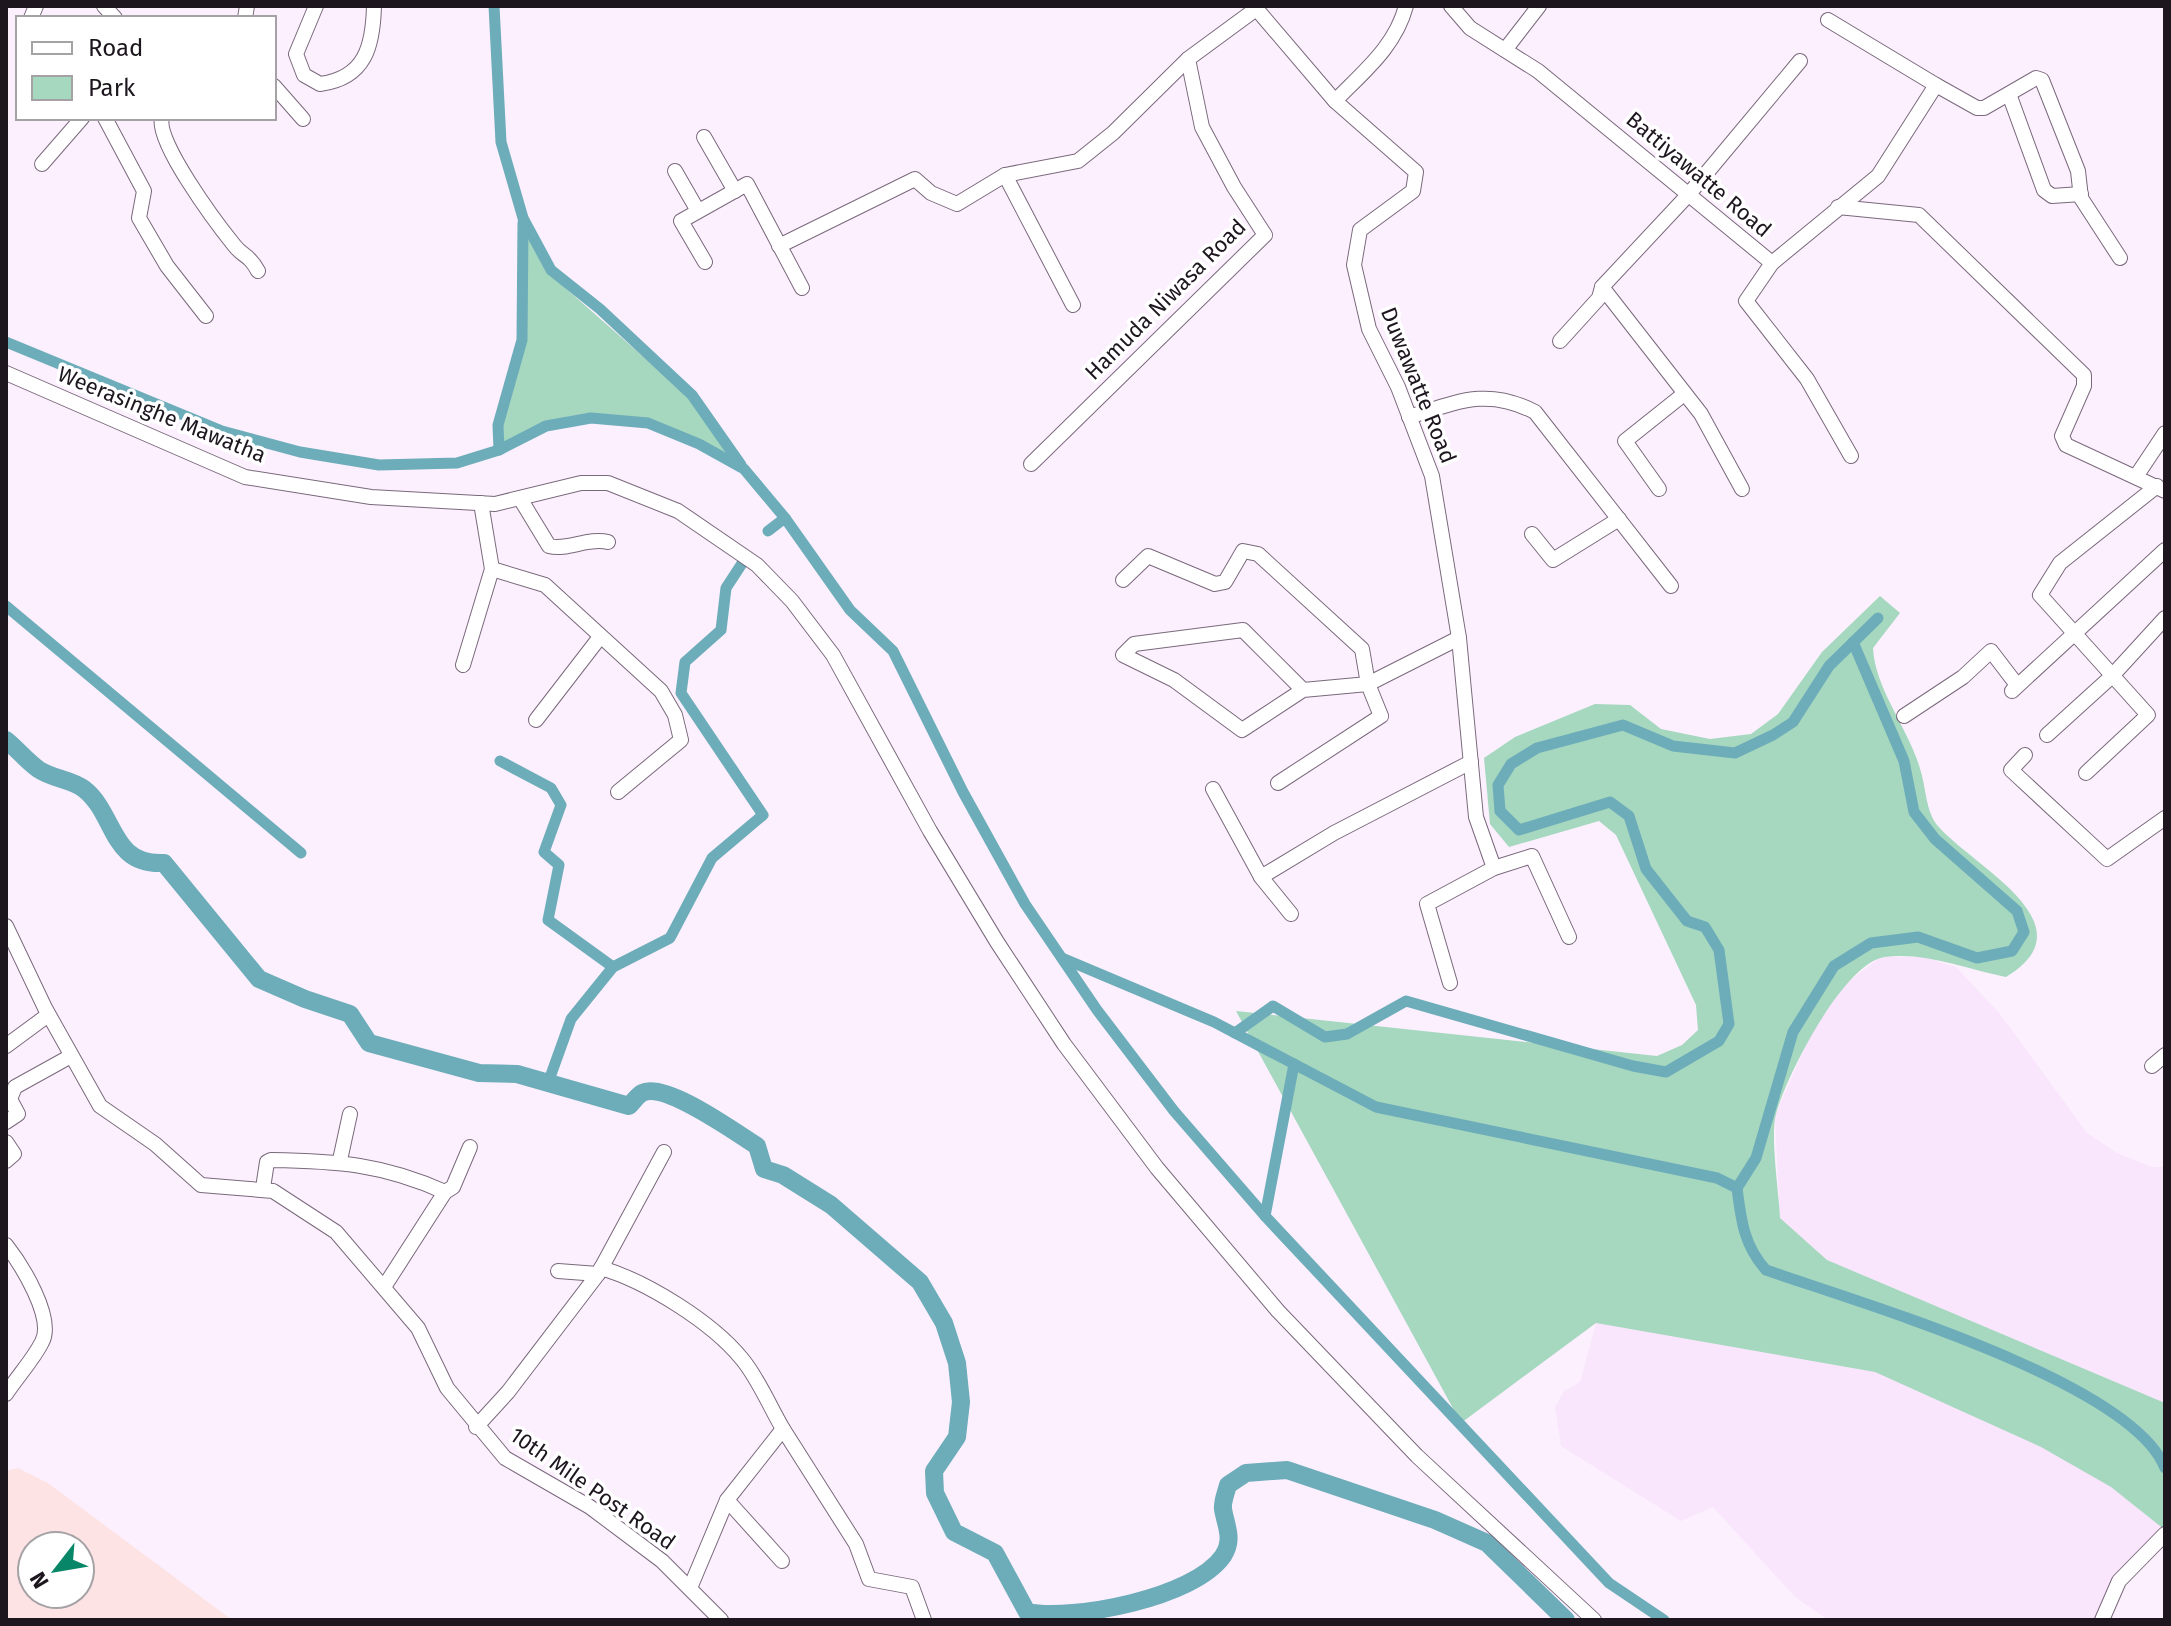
<svg xmlns="http://www.w3.org/2000/svg" width="2171" height="1626" font-family="'Fira Sans',sans-serif">
  <style>
    .built { fill: #f9e5fc }
    .medical { fill: #fee3e5; fill-rule: evenodd }
    .green { fill: #a6d7bf }
    .lines { fill: none; stroke-linecap: round; stroke-linejoin: round }
    .canal { stroke: #6dacb9; stroke-width: 11 }
    .river { stroke: #6dacb9; stroke-width: 18 }
    .minor-casing { stroke: #7a687c; stroke-width: 16 }
    .minor { stroke: #fff; stroke-width: 14 }
    .labels { text-anchor: middle; stroke-width: 7; stroke-linejoin: round; paint-order: stroke }
    .street-label { font-size: 22px; fill: #1d161e; stroke: #fff }
  </style>
  <rect width="100%" height="100%" fill="#fcf0fe"/>
  <g class="built">
    <path d="M1881 957H1923L1956 967 2000 1014 2087 1133 2117 1153 2152 1167H2165V1403L1827 1260 1780 1218 1775 1116 1812 1031 1845 984Z"/>
    <path d="M1596 1323 1875 1372 2041 1447 2111 1487 2165 1530 2149 1547 2102 1620H1828L1795 1597 1713 1507 1681 1521 1561 1446 1555 1407 1564 1391 1580 1382Z"/>
  </g>
  <path class="medical" d="M18 1468 48 1483 232 1620H6V1471ZM32 1546H80V1594H32Z"/>
  <g class="green">
    <path d="M527 236 546 271 689 397 730 455C669 428 614 399 546 423 531 428 516 437 502 445V423L526 341Z"/>
    <path d="M1880 596 1900 613 1873 648C1875 690 1910 730 1921 772 1926 789 1926 811 1937 825 1970 865 2094 924 2006 977 1966 969 1925 952 1885 957 1844 962 1786 1076 1776 1114 1770 1135 1779 1193 1780 1218L1827 1260 2165 1403V1530L2111 1487 2041 1447 1875 1372 1596 1323 1461 1423 1236 1011 1657 1056 1682 1045 1698 1030 1696 1005 1616 835 1599 821 1509 847 1490 824 1484 758 1515 737 1595 704 1630 705 1661 729 1710 739 1751 734 1778 714 1822 652Z"/>
  </g>
  <g class="lines">
    <g class="canal">
      <path d="M494 6 501 142 523 218 551 270 600 309 692 395 741 465"/>
      <path d="M6 342 222 431 300 452 379 465 457 463 499 450 546 426 591 418 648 423 699 444 744 469 785 518 850 610 893 651 963 792 1025 904 1097 1010 1174 1111 1265 1216 1609 1583 1664 1620"/>
      <path d="M499 450 498 425 522 340 523 223"/>
      <path d="M768 531 785 518"/>
      <path d="M6 606 301 853"/>
      <path d="M500 761 551 788 561 805 544 852 559 865 548 920 613 967"/>
      <path d="M1062 958 1214 1022 1376 1107 1717 1178 1737 1188C1741 1220 1744 1246 1766 1270 1854 1301 2131 1381 2165 1468"/>
      <path d="M1235 1033 1273 1006 1325 1037 1347 1034 1406 1001 1633 1066 1666 1072 1719 1041 1729 1024 1719 950 1705 927 1687 921 1646 869 1629 816 1610 802 1519 830 1500 811 1498 785 1511 764 1537 748 1623 725 1673 746 1735 753 1773 735 1793 722 1829 666 1878 618"/>
      <path d="M548 1083 571 1019 613 967 670 938 712 858 763 815 681 693 685 662 721 630 726 588 743 562"/>
      <path d="M1737 1188 1756 1158 1793 1032 1834 966 1871 943 1918 937 1977 958 2012 951 2024 932 2017 911 1935 839 1914 812 1904 761 1853 642"/>
      <path d="M1265 1216 1294 1064"/>
    </g>
    <path class="river" d="M6 740C17 749 27 761 38 769 52 779 71 779 84 789 116 814 110 866 164 863L259 979 305 999 350 1014 369 1043 479 1073 517 1074 629 1106C632 1103 638 1095 642 1093 665 1081 736 1133 757 1146L764 1169 783 1175 831 1205 920 1282 944 1323 957 1363 961 1402 957 1437 934 1471 935 1493 954 1532 995 1553 1027 1612C1073 1621 1194 1598 1223 1556 1234 1539 1226 1527 1223 1509 1222 1502 1226 1493 1228 1485L1246 1473 1287 1470 1435 1520 1487 1543 1566 1620"/>
    <defs>
      <g id="minor">
        <path d="M104 6 115 18"/>
        <path d="M316 6 296 54 304 75 320 84C366 78 373 45 374 6"/>
        <path d="M1254 6 1335 101 1416 172 1413 191 1360 230 1354 265 1369 329 1398 387 1432 476 1459 638 1476 817 1494 868"/>
        <path d="M1451 6 1470 28 1538 71 1772 263 1746 301 1807 379 1851 456"/>
        <path d="M31 18 36 6"/>
        <path d="M245 18 247 6"/>
        <path d="M1505 50 1539 6"/>
        <path d="M1936 85 1977 108H1984L2036 78 2042 80 2078 171 2081 198 2120 258"/>
        <path d="M274 86 303 119"/>
        <path d="M2009 94 2044 190 2052 196 2081 194"/>
        <path d="M1335 101C1364 71 1395 47 1406 6"/>
        <path d="M105 118 144 191 139 218 167 266 206 316"/>
        <path d="M162 118C155 141 217 224 234 245 243 257 249 254 258 271"/>
        <path d="M704 137 735 191"/>
        <path d="M42 164 82 118"/>
        <path d="M675 171 698 211"/>
        <path d="M1005 175 1073 305"/>
        <path d="M1838 207 1919 215 2084 375V386L2062 436 2066 445 2165 491"/>
        <path d="M779 246 915 179 931 193 957 204 1005 175 1078 161 1113 133 1188 59 1256 9"/>
        <path d="M705 262 681 221 747 184 802 288"/>
        <path d="M1772 263 1878 176 1936 85 1828 20"/>
        <path d="M1602 287 1701 414 1742 489"/>
        <path d="M1560 341 1599 298 1602 287 1689 194 1800 61"/>
        <path d="M6 373 245 477 371 497 495 504 581 483H608L678 511 757 565 792 601 833 655 930 831 997 942 1064 1044 1157 1168 1278 1311 1417 1456 1594 1620"/>
        <path d="M1409 417C1457 402 1487 387 1535 412L1671 586"/>
        <path d="M1031 464 1265 235 1234 187 1202 127 1188 59"/>
        <path d="M2137 475 2165 433"/>
        <path d="M1659 489 1625 441 1684 394"/>
        <path d="M521 500 549 546C567 551 588 537 608 542"/>
        <path d="M1532 534 1553 560 1619 519"/>
        <path d="M492 569 545 585 661 691 675 715 681 740 618 792"/>
        <path d="M1123 580 1148 556 1215 584 1225 582 1243 551 1258 554 1362 649 1368 684 1381 716 1278 783"/>
        <path d="M463 665 492 569 481 503"/>
        <path d="M1303 690 1242 730 1174 680 1123 655 1134 644 1243 630 1303 690 1368 684 1459 638"/>
        <path d="M2012 691 2165 550"/>
        <path d="M1904 716 1963 677 1991 651 2017 685"/>
        <path d="M536 720 600 637"/>
        <path d="M2047 735 2111 677 2165 618"/>
        <path d="M2025 755 2011 770 2107 859 2165 818"/>
        <path d="M2086 773 2148 715 2040 595 2060 563 2157 486"/>
        <path d="M1213 789 1261 877 1334 833 1471 762"/>
        <path d="M1261 877 1291 914"/>
        <path d="M6 926 45 1008 100 1106 155 1144 201 1185 273 1191 336 1232 418 1328 447 1388 505 1458 590 1507 662 1561 721 1620"/>
        <path d="M1450 983 1427 904 1494 868 1532 856 1569 937"/>
        <path d="M6 1046 48 1015"/>
        <path d="M2152 1066 2165 1055"/>
        <path d="M6 1122 18 1114 10 1099 15 1087 71 1056"/>
        <path d="M6 1142 14 1154 6 1161"/>
        <path d="M340 1160 350 1114"/>
        <path d="M263 1188 267 1162 271 1160C337 1161 383 1164 445 1192L384 1287"/>
        <path d="M445 1192 453 1187 470 1147"/>
        <path d="M6 1245C21 1264 55 1318 42 1342 33 1360 17 1377 6 1394"/>
        <path d="M601 1268C646 1281 712 1322 742 1359 758 1378 770 1407 783 1429"/>
        <path d="M558 1271 598 1274"/>
        <path d="M476 1427 508 1392 598 1274 664 1152"/>
        <path d="M727 1500 782 1561"/>
        <path d="M690 1588 727 1500 783 1429 856 1544 869 1579 912 1587 924 1620"/>
        <path d="M2102 1620 2119 1581 2165 1534"/>
      </g>
    </defs>
    <use href="#minor" class="minor-casing"/>
    <use href="#minor" class="minor"/>
  </g>
  <g class="labels">
    <g class="street-label">
      <text transform="translate(1699 174) rotate(40)" y="8">Battiyawatte Road</text>
      <text transform="translate(1165 299) rotate(-45)" y="8">Hamuda Niwasa Road</text>
      <text transform="translate(1419 385) rotate(68)" y="8">Duwawatte Road</text>
      <text transform="translate(162 414) rotate(22)" y="8">Weerasinghe Mawatha</text>
      <text transform="translate(593 1488) rotate(35)" y="8">10th Mile Post Road</text>
    </g>
  </g>
  <rect width="2171" height="1626" fill="none" stroke="#1d161e" stroke-width="16"/>
  <rect x="16" y="16" width="260" height="104" fill="#ffffff" stroke="#a5a2a5" stroke-width="2"/>
  <rect x="32" y="42" width="40" height="12" fill="#ffffff" stroke="#a5a2a5" stroke-width="2"/>
  <text x="88" y="56" font-size="24" fill="#1d161e">Road</text>
  <rect x="32" y="76" width="40" height="24" fill="#a6d7bf" stroke="#a5a2a5" stroke-width="2"/>
  <text x="88" y="96" font-size="24" fill="#1d161e">Park</text>
  <g transform="translate(56 1570) rotate(239)"><circle r="38" fill="#ffffff" stroke="#a5a2a5" stroke-width="2"/>
  <path d="M0-6L14 30L0 20L-14 30Z" fill="#088668"/>
  <text y="-12" font-size="22" font-weight="bold" text-anchor="middle" fill="#1d161e">N</text>
  </g>
</svg>
